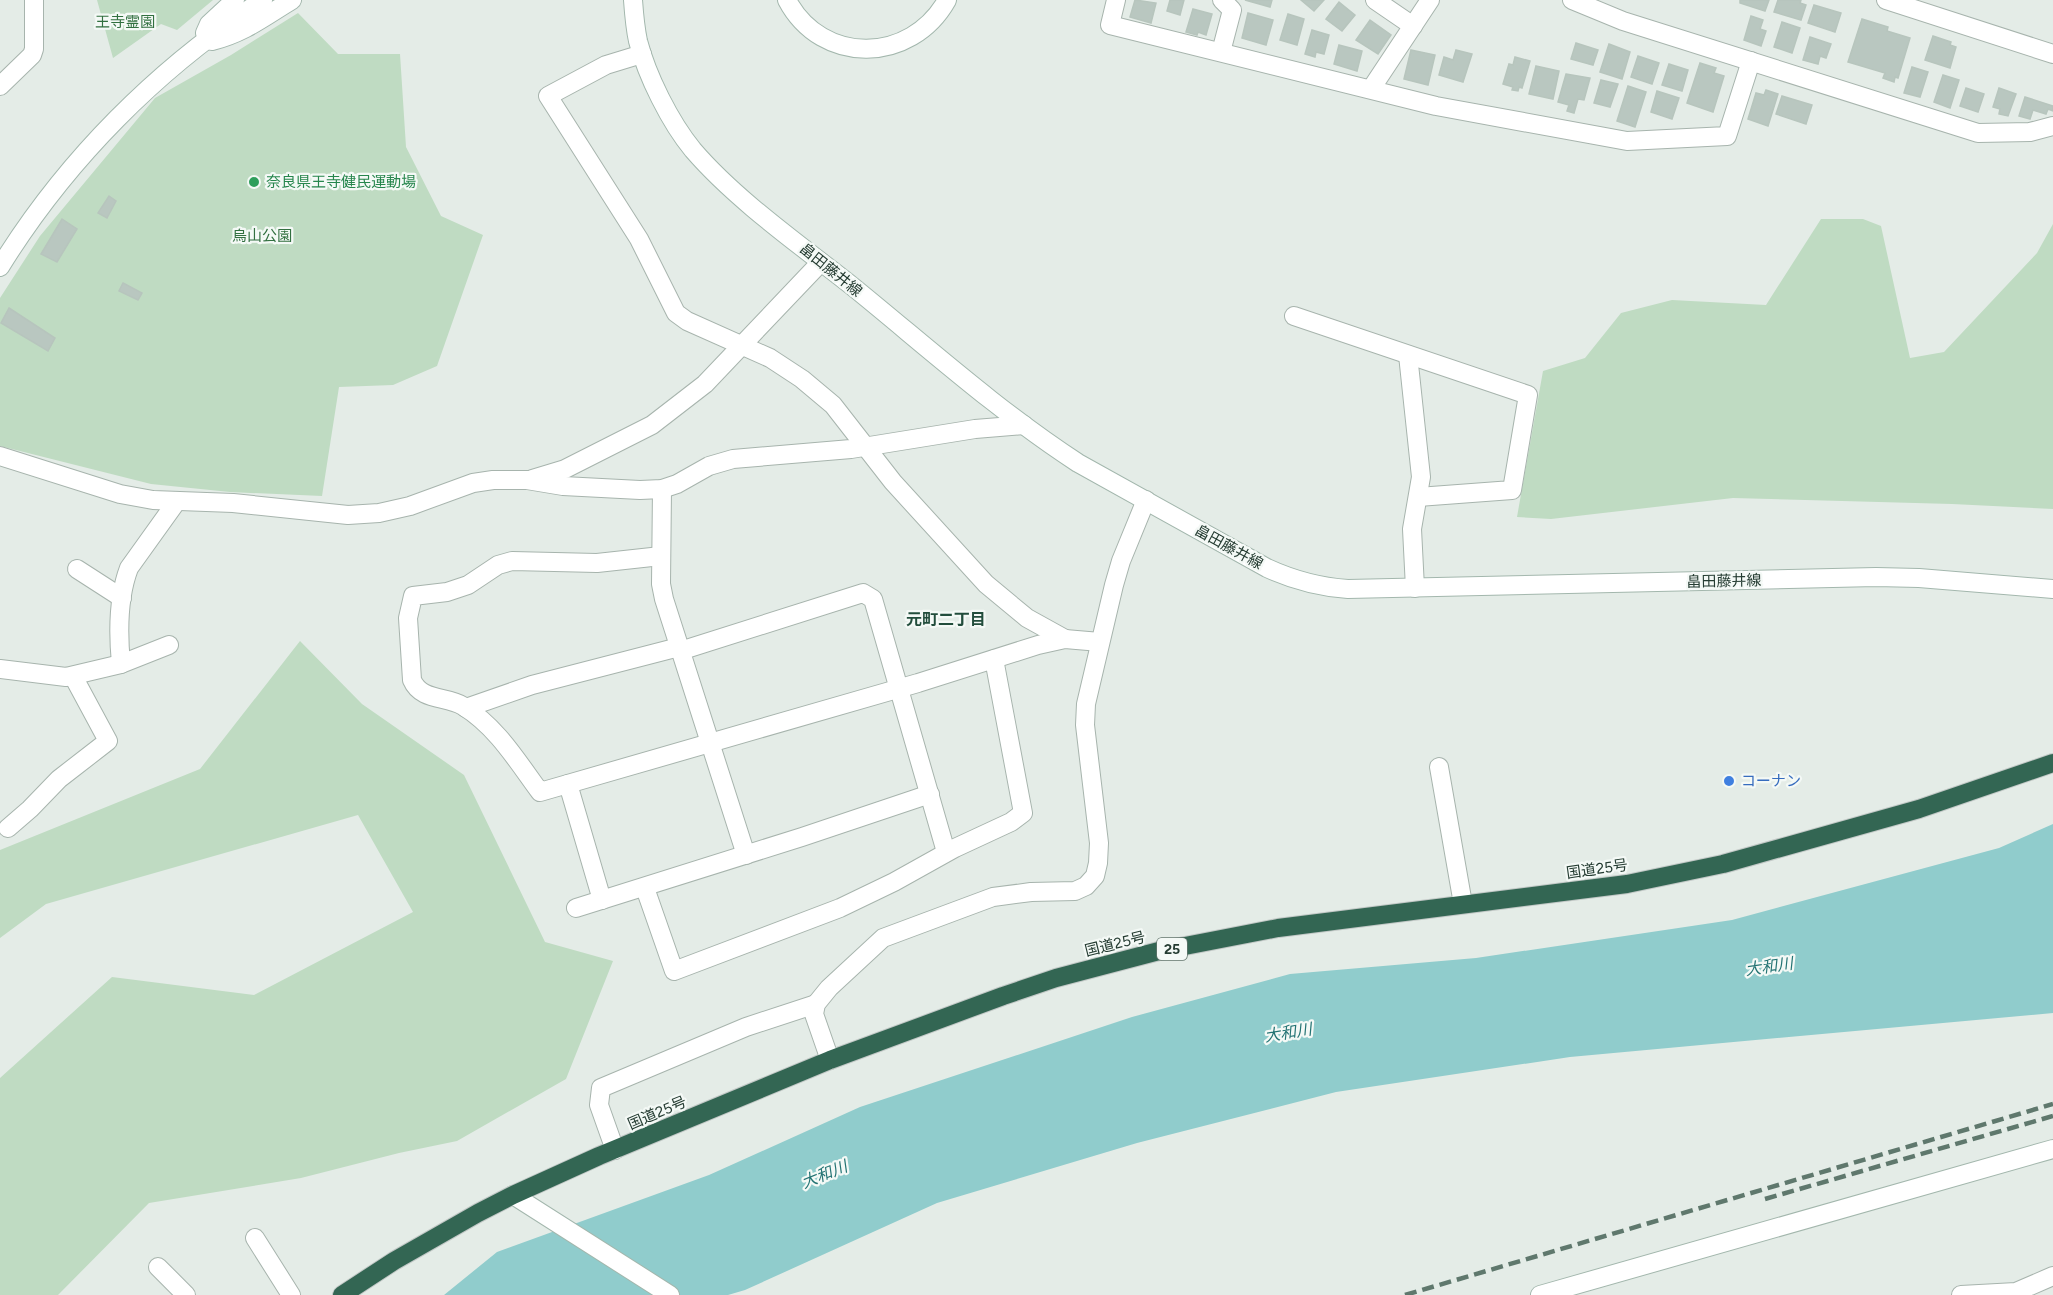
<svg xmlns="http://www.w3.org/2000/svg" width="2053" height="1295" font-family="Figtree,'Noto Sans JP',sans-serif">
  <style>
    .green { fill: #bfdbc2 }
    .water { fill: #90cccc }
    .building { fill: #b9c7c0; stroke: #b7c5bd; stroke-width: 1.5 }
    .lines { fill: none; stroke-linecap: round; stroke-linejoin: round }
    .street-casing { stroke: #a7b4ad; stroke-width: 20 }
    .secondary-casing { stroke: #a3b7ad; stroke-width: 20 }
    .highway-casing { stroke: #c2c8c6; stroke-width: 20 }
    .street { stroke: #fff; stroke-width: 18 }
    .secondary { stroke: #fff; stroke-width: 18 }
    .highway { stroke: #336653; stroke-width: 18 }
    .rail { stroke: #5f786d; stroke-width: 4.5; stroke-dasharray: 12 6; stroke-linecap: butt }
    .leisure-dot { fill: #2e9e5b; stroke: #f4f9f6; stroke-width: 2 }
    .shop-dot { fill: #3f7fe0; stroke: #f4f9f6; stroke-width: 2 }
    .labels { text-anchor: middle; stroke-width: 4.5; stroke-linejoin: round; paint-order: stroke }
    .shield { fill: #f4f9f6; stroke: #63756d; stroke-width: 1.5 }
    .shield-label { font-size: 14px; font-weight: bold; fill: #253c32 }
    .park-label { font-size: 15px; fill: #327040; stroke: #f4f9f6 }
    .leisure-label { font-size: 15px; fill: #27864d; stroke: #f4f9f6; text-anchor: start }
    .street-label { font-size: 15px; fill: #253c32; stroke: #f4f9f6 }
    .shop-label { font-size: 15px; fill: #366cbe; stroke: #f4f9f6; text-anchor: start }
    .neighbourhood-label { font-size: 16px; font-weight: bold; fill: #224d3c; stroke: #f4f9f6 }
    .water-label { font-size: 16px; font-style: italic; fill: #237373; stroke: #f4f9f6 }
  </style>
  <rect width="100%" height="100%" fill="#e4ece7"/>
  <g class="green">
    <path d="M97 0H213L177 30 161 24 113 58Z"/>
    <path d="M298 13 338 54H400L406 147 441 216 483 235 437 366 393 385 339 387 322 496 230 492 151 484 0 446V298L40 236 155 98 231 55Z"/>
    <path d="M1821 219H1863L1881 226 1910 358 1944 352 2037 253 2053 224V509L1952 504 1733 498 1551 519 1517 517 1543 371 1585 358 1621 313 1672 300 1766 305Z"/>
    <path d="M300 641 362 704 464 775 545 942 613 961 566 1079 457 1141 399 1153 301 1178 149 1203 58 1295H0V1078L112 977 254 995 413 912 358 815 46 904 0 938V850L200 769Z"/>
  </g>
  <path class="water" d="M2053 824V1013L1570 1057 1336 1092 1137 1143 937 1203 745 1290 728 1295H444L497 1252 709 1175 860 1107 1132 1017 1290 974 1476 958 1732 920 1999 848Z"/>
  <g class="building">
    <path d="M1135 0 1156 3 1151 23 1130 17Z"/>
    <path d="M1170 0H1184L1180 15 1167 11Z"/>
    <path d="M1245 0H1272L1270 7Z"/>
    <path d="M1301 0H1324L1314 11Z"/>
    <path d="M1740 0H1769L1765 11 1740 3Z"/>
    <path d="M1778 0H1801L1800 3 1806 5 1801 20 1774 12Z"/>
    <path d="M1339 2 1355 15 1342 31 1326 19Z"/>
    <path d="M1814 5 1841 13 1835 32 1808 23Z"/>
    <path d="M1193 9 1212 14 1206 35 1198 32 1197 35 1186 32Z"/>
    <path d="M1248 13 1273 20 1266 45 1242 38Z"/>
    <path d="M1288 14 1304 19 1297 45 1280 40Z"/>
    <path d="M1751 16 1763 20 1760 29 1766 31 1761 46 1744 40Z"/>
    <path d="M1862 19 1888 27 1887 31 1910 38 1898 78 1895 77 1894 82 1883 78 1885 73 1848 62Z"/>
    <path d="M1370 20 1391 35 1378 54 1356 40Z"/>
    <path d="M1782 22 1800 28 1792 53 1774 47Z"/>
    <path d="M1312 30 1329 35 1324 54 1316 52 1315 57 1305 54Z"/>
    <path d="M1933 36 1951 42 1950 45 1956 47 1950 68 1925 60Z"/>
    <path d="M1810 37 1831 44 1826 58 1820 56 1818 64 1803 60Z"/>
    <path d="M1576 43 1598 50 1593 65 1571 59Z"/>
    <path d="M1609 44 1630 52 1622 79 1600 72Z"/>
    <path d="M1339 45 1362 51 1357 71 1334 64Z"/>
    <path d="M1411 50 1435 55 1428 85 1404 79Z"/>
    <path d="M1456 50 1472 54 1463 82 1439 75 1444 57 1453 60Z"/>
    <path d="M1638 56 1659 63 1652 84 1631 77Z"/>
    <path d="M1515 57 1530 61 1522 88 1519 87 1518 91 1512 90 1513 87 1503 84 1509 64 1513 65Z"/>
    <path d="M1700 63 1716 68 1714 73 1724 76 1713 112 1687 103Z"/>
    <path d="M1669 64 1688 70 1682 91 1662 85Z"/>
    <path d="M1536 66 1559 71 1553 99 1529 94Z"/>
    <path d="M1912 67 1928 72 1920 97 1904 93Z"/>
    <path d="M1566 74 1590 78 1584 100 1578 99 1574 113 1567 111 1569 105 1558 102Z"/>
    <path d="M1943 75 1959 80 1950 108 1934 102Z"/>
    <path d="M1601 80 1618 84 1610 107 1594 103Z"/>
    <path d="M1628 86 1646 92 1635 127 1617 121Z"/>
    <path d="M1966 88 1984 94 1978 112 1960 106Z"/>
    <path d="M1999 88 2016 94 2008 116 1999 114 2000 109 1993 107Z"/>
    <path d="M1766 90 1778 94 1768 126 1748 119 1756 93 1764 95Z"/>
    <path d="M1657 91 1679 98 1672 119 1651 112Z"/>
    <path d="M1782 96 1812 105 1806 124 1776 114Z"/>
    <path d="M2025 97 2053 106V111L2048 109 2046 114 2033 110 2030 119 2019 116Z"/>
    <path d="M109 196 116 201 107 218 98 213Z"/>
    <path d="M62 219 77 229 57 262 41 254Z"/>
    <path d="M123 283 142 293 138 300 119 291Z"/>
    <path d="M9 308 55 338 48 351 1 323Z"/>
  </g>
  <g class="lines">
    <defs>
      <g id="street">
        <path d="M1116 0 1110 25 1436 106 1627 141 1727 136 1751 61"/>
        <path d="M1375 0 1413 26"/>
        <path d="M1572 0 1623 21 1978 133 2030 132 2053 126"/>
        <path d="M1886 0 2053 54"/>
        <path d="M1221 52 1232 10 1222 0"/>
        <path d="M642 54 606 65 548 96 639 239 676 313 687 321 770 358 802 379 833 405 893 482 986 584 1027 618 1065 639"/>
        <path d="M0 86 32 55 34 49V0"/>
        <path d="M1371 89 1430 0"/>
        <path d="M1294 316 1528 395 1512 490 1418 497"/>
        <path d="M1408 355 1421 477 1412 529 1415 588"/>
        <path d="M0 456 120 494 153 500 233 503 348 515 379 513 410 506 473 483 493 480H527L563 486 640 490 662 489 677 484 709 466 733 459 851 449 975 429 1024 425"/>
        <path d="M532 479 565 469 652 425 705 384 821 262"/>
        <path d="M662 489 661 584 664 599 746 855"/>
        <path d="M661 556 597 563 512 561 498 565 468 585 447 592 413 596 408 618 412 680C421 701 446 696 463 706 497 727 517 761 540 792L918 683 1038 645 1065 639 1100 642"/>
        <path d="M77 569 122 598"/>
        <path d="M680 651 863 593 873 599 946 852"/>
        <path d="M121 664C118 633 118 597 129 568L177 501"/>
        <path d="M0 669 66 677 121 664 169 645"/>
        <path d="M466 708 532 685 679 647"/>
        <path d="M1439 767 1463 904"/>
        <path d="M568 784 602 900"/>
        <path d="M8 828 30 809 59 779 108 741 73 676"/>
        <path d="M645 888 674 971 840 908 894 882 955 848 1011 822 1023 813 994 659"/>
        <path d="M576 908 802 837 930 794"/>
        <path d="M830 1060 814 1014 816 1004 829 988 883 938 993 897 1031 892 1075 891 1086 886 1095 876 1098 863 1099 843 1085 725 1086 704 1114 585 1121 561 1146 500"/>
        <path d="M615 1150 599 1105 601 1088 746 1027 816 1004"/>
        <path d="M255 1238 291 1295"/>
        <path d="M158 1267 186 1295"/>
        <path d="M1961 1295 2016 1292 2053 1276"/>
      </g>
      <g id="secondary">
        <path d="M633 0C634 14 635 27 638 41 647 76 670 122 693 150 736 200 800 245 852 286 926 346 998 411 1078 463L1267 568C1293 580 1319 587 1348 589L1876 577 1919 578 2053 589"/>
        <path d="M787 0C822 66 911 64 947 0"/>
        <path d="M205 33 209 24 235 0"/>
        <path d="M212 41C244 33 264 17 292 0"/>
        <path d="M0 267C66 160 158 68 263 0"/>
        <path d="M513 1195 670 1295"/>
        <path d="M1540 1295 2053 1149"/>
      </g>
      <path id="highway" d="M342 1295 394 1261 478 1213 513 1195 599 1156 830 1060 1003 996 1056 978 1159 951 1278 928 1627 884 1723 864 1919 809 2053 763"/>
    </defs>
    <use href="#street" class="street-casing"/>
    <use href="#secondary" class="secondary-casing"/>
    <use href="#highway" class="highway-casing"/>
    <use href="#street" class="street"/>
    <use href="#secondary" class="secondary"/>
    <use href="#highway" class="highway"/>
    <g class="rail">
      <path d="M1765 1199 2053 1116"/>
      <path d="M1405 1295 2053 1104"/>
    </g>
  </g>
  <circle class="leisure-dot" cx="254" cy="182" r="6"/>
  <circle class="shop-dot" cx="1729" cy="781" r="6"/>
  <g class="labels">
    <rect class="shield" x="1157" y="938" width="30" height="22" rx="4.5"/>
    <g class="shield-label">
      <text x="1172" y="954">25</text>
    </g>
    <g class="park-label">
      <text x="125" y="27">王寺霊園</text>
      <text x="262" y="241">烏山公園</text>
    </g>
    <g class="leisure-label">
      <text x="266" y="187">奈良県王寺健民運動場</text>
    </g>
    <g class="street-label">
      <text transform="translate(831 270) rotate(39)" y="5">畠田藤井線</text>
      <text transform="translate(1229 547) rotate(29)" y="5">畠田藤井線</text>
      <text transform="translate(1724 581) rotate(-1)" y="5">畠田藤井線</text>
      <text transform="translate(1597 869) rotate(-8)" y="5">国道25号</text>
      <text transform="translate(1115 944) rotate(-14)" y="5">国道25号</text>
      <text transform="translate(657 1113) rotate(-23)" y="5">国道25号</text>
    </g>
    <g class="shop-label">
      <text x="1741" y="786">コーナン</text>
    </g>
    <g class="neighbourhood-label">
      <text x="946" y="625">元町二丁目</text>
    </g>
    <g class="water-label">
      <text transform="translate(1769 966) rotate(-8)" y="6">大和川</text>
      <text transform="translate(1288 1032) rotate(-9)" y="6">大和川</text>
      <text transform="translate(824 1174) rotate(-22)" y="6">大和川</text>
    </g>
  </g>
</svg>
